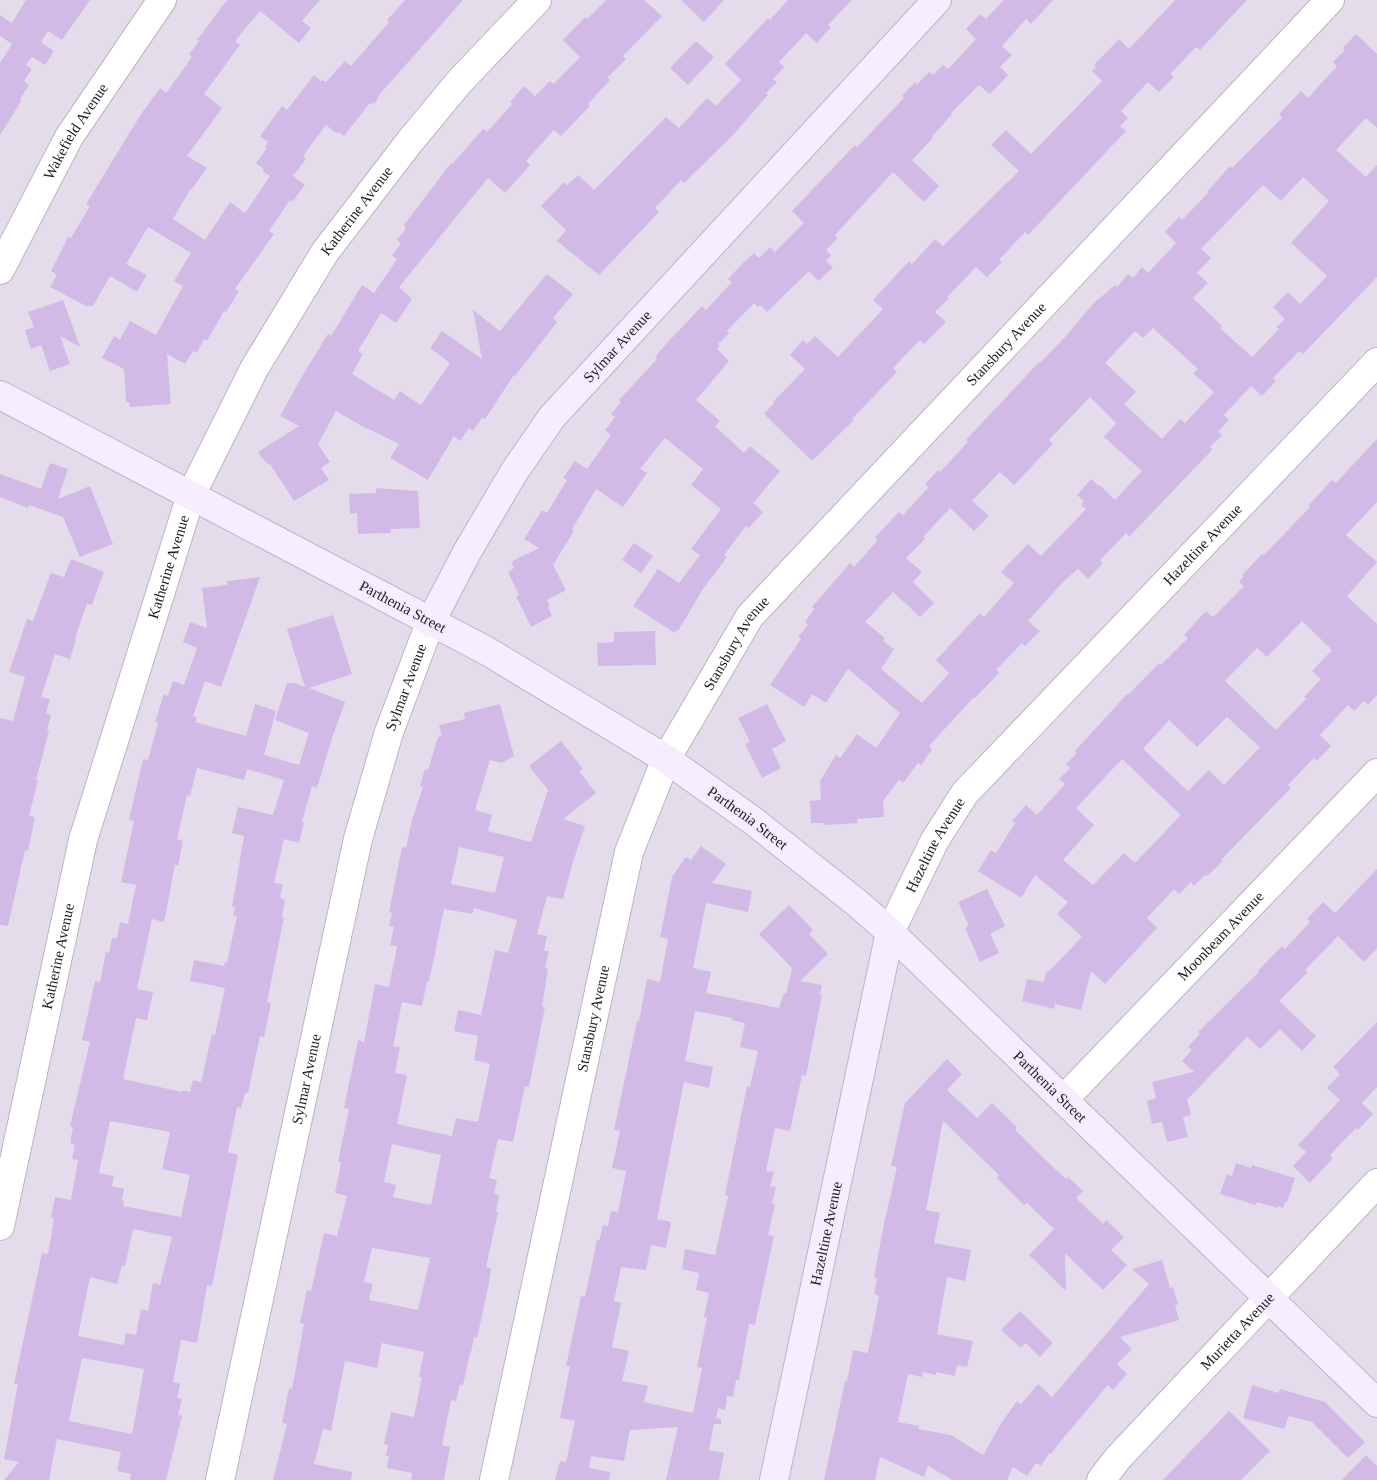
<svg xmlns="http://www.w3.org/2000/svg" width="1377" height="1480" font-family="Georgia,serif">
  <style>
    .building { fill: #d1bbe6; fill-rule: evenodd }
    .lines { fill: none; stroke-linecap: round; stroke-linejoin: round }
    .street-casing { stroke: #bbb4c2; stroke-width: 30 }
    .secondary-casing { stroke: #bbb4c2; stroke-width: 30 }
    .street { stroke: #fff; stroke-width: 28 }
    .secondary { stroke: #f6eefe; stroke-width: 28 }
    .labels { text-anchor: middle; stroke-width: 5; stroke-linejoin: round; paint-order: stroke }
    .street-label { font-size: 15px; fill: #1f1c21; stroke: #f1e9f8 }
  </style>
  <rect width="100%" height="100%" fill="#e4dcea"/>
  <g class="building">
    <path d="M26 0H90L62 40 48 31 41 42 54 51 45 65 32 57 26 65 32 69 24 81 29 85 20 99 22 100 0 135V63L12 44 0 36V15L12 23Z"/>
    <path d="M227 0H320L302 21 311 28 299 43 260 11 235 41 240 45 204 94 222 108 187 156 207 168 192 189 191 188 173 219 205 240 230 202 245 213 270 176 262 171 264 169 256 163 267 148 265 147 268 142 260 136 282 106 287 110 314 75 321 81 323 80 326 82 345 61 351 66 389 22 387 20 405 0H463L380 94 375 103 369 104 344 136 338 132 337 134 326 125 303 156 306 159 293 176 305 185 292 202 290 200 269 231 274 234 235 289 239 291 226 312 224 311 207 341 204 339 197 353 193 351 185 364 167 354 171 404 130 407 129 402H126L124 369 102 358 114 336 120 340 130 321 156 335 183 286 174 281 191 253 148 227 126 264 147 275 137 292 110 276 93 306H86L50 287 57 275 51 271 68 237 71 238 90 206 86 204 141 114 160 88 166 93 192 57 189 54 199 41 197 40Z"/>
    <path d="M606 0H644L662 16 623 56 626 59 607 78 610 80 588 104 590 106 561 136 554 130 526 161 530 165 505 193 488 178 399 287 412 299 396 323 381 313 358 351 363 354 352 374 394 400 400 391 421 405 450 363 430 348 442 331 482 359 473 310 500 331 547 274 573 294 553 318 557 322 515 376 514 375 485 419 482 418 473 431 469 428 460 441 454 436 428 480 390 458 399 444 367 428V429L336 411 318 444 330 462 321 468 329 480 294 501 270 464H267L258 452 299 426 280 416 301 378 328 334 331 336 362 285 374 293 397 259 392 256 401 243 397 240 406 228 404 225 451 163 452 164 483 129 487 132 512 104 510 102 524 86 535 96 550 81 554 84 580 57 563 40 585 17 587 19Z"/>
    <path d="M681 0H724L704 22Z"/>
    <path d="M788 0H852L828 25 831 27 817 43 806 33 779 62 784 67 773 79 777 82 766 93 768 95 733 135 684 183 681 180 655 208 659 212 599 275 557 241 566 230 541 206 564 182 567 185 578 175 594 190 666 117 679 128 707 98 716 106 741 80 725 64 768 18 770 20Z"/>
    <path d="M1004 0H1053L1031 24 1026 19 1002 46 1012 55 1000 67 1008 75 990 94 979 85 951 113 952 114 932 137 933 138 912 160 939 186 924 202 893 172 835 235 838 238 826 250 831 255 826 261 833 267 819 281 809 271 767 312 760 305 758 307 754 303 727 331 729 333 718 344 720 346 717 349 729 361 696 400 720 421 715 426 744 453 750 446 780 471 753 503 763 512 749 528 746 526 724 555 727 557 703 589 678 631 676 630 675 633 633 606 658 569 679 583 700 555 691 549 721 509 691 485 703 469 665 438 640 469 647 473 623 507 596 489 572 529 574 531 553 565 566 590 547 600 550 606 548 607 552 616 531 627 516 596 519 595 508 572 514 568 511 562 539 548 524 539 542 510 547 513 567 480 563 478 575 461 587 469 611 435 605 430 615 417 611 414 621 402 619 400 657 359 655 357 669 341 702 306 706 310 732 282 728 279 741 265 754 253 759 258 770 247 775 252 804 223 792 211 855 145 857 147 904 98 902 96 915 82 917 84 929 72 933 75 943 65 948 69 976 39 966 29 980 14 986 19Z"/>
    <path d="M1175 0H1247L1200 50 1196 47 1170 74 1174 77 1159 92 1148 82 1121 111 1128 118 1120 126 1126 131 1028 235 1025 232 999 260 1002 262 987 277 976 267 947 297 949 298 935 312 946 322 924 344 920 340 893 368 897 372 852 419 854 420 813 460 810 459 764 414 774 403 773 402 805 369 790 355 803 340 807 344 815 336 838 357 883 309 873 300 909 261 912 264 935 239 943 246 1019 171 991 145 1006 130 1031 154 1102 81 1092 71 1096 67 1094 65 1119 39 1129 49Z"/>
    <path d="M1356 34 1377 54V128L1366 118 1336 150 1366 177 1377 165V277L1303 354 1299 351 1273 378 1276 381 1262 396 1251 386 1224 415 1229 420 1218 432 1222 435 1210 447 1212 450 1129 537 1126 533 1100 560 1103 563 1088 579 1078 569 1062 583 1028 621 1040 631 1025 646 1022 643 996 670 999 673 975 698 974 697 929 746 932 749 921 765 918 763 903 783 899 780 883 801 884 817 857 819 858 823 824 825 823 823H811L810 801 821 800 820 781 836 755 840 758 857 734 876 748 900 713 848 669 826 703 812 694 804 707 770 685 801 639 798 637 808 625 805 622 814 609 812 607 850 563 854 567 878 540 875 537 899 512 903 515 928 488 925 484 938 470 940 472 968 442 966 440 1039 362 1040 363 1064 338 1094 303 1115 285 1117 287 1128 274 1133 278 1142 267 1148 273 1176 243 1165 232 1179 217 1182 220 1208 193 1207 192 1230 166 1232 168 1282 118 1279 114 1301 91 1308 98 1337 66 1333 62 1345 50 1343 48ZM1303 177 1329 201 1291 243 1327 276 1300 304 1288 292 1273 307 1285 319 1276 327 1279 329 1252 357 1220 328 1222 326 1193 298 1208 283 1197 273 1211 258 1201 249 1263 185 1281 201ZM1153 328 1198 369 1193 373 1214 392 1185 423 1180 419 1162 439 1124 404 1136 392 1105 363 1135 331 1143 338ZM1090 397 1116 423 1104 437 1142 471 1115 500 1100 485 1099 486 1091 479 1077 495 1084 501 1081 505 1086 509 1041 556 1028 544 1001 572 1014 583 984 617 980 613 936 660 949 673 922 703 881 669 894 649 883 641 885 638 865 622 893 592 920 617 934 603 913 582 922 572 906 558 925 539 923 537 950 508 974 531 989 516 972 501 1000 472 1014 485 1053 444 1049 440Z"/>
    <path d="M696 41 714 57 688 85 670 68Z"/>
    <path d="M63 300 80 347 60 336 70 364 50 371 41 345 31 349 25 330 34 327 28 312Z"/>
    <path d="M1377 439V502L1346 535 1377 562 1347 596 1377 624V695L1368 705 1364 701 1354 711 1348 705 1320 735 1331 746 1317 761 1314 758 1288 785 1291 788 1221 860 1223 861 1207 876 1205 875 1194 886 1191 882 1179 894 1174 889 1147 918 1157 928 1105 984 1091 971 1081 1010 1055 1004 1054 1009 1022 1001 1027 979 1044 982 1046 971 1048 972 1082 937 1057 914 1068 902 1035 875 1021 898 978 871 991 850 996 853 1015 823 1012 821 1026 805 1037 815 1065 784 1059 779 1070 768 1066 764 1077 753 1075 751 1127 694 1128 695 1159 663 1161 665 1188 638 1184 635 1206 611 1213 617 1244 586 1239 582 1244 576 1242 575 1262 554 1264 555 1310 507 1308 506 1332 480 1336 483ZM1302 621 1332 650 1312 671 1321 679 1304 697 1306 699 1276 730 1225 681 1257 648 1267 657ZM1227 717 1260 747 1224 785 1209 770 1188 791 1143 749 1169 720 1197 747ZM1122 759 1181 815 1136 862H1134L1124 853 1093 885 1063 860 1094 825 1076 808Z"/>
    <path d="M50 463 68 469 58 499 90 486 113 544 80 557 63 517 29 505 28 508 0 497V474L41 489Z"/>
    <path d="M376 488 418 491 420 528 391 529V533L358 534 357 513 350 514 349 494 376 493Z"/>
    <path d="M634 543 653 556 641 573 622 560Z"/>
    <path d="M71 559 104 572 92 605 87 604 75 638 76 639 70 659 55 654 41 697 50 699 46 713 51 715 47 730 49 731 36 780H38L29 816 35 817 28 851 25 850 8 926 0 925V718L13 721 25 677 9 672 27 619 33 621 51 573 64 577Z"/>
    <path d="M260 577 221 687 205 681 193 716 197 717 195 722 246 736 255 704 276 711 264 755 299 765 309 733 275 720 287 683H295L305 687 287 629 333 615 352 674 309 688 345 702 332 738 317 788 312 786 302 822H304L299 843 284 839 274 883 283 884 280 898 285 900 282 917H284L267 1002 271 1003 264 1037 260 1036 248 1093H245L241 1108 237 1107 228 1152 238 1155 212 1286 207 1285 197 1343 181 1340 173 1382 180 1384 177 1398 182 1399 178 1415 182 1416 166 1480H130L131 1474 117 1471 121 1452 57 1439 49 1480H4L19 1462 4 1459 18 1384H14L42 1253 48 1254 54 1219 51 1218 55 1197 71 1200 78 1160 72 1159 75 1145 70 1143 73 1127 70 1126 90 1042 82 1040 95 981 100 982 106 952 109 953 112 938H117L120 922 128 924 136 885 121 882 134 821 129 820 143 759 148 760 158 723 155 722 164 694 168 696 173 681 184 685 197 648 183 642 190 622 207 628 202 588 227 585V581ZM197 768 244 780 247 769 284 780 273 815 238 807 232 833 244 836 232 907H235L233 916H237L227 963 225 962 224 966 194 960 190 981 225 988 215 1035 212 1034 201 1082 193 1080 190 1092 182 1090V1092L123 1079 136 1018 147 1020 153 992 137 989 152 919 164 922 175 865H178L183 841 177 839 187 795 190 796ZM110 1121 170 1132 162 1169 190 1175 181 1217 123 1206 124 1201 122 1200 124 1189 112 1186 114 1178 113 1176 99 1173ZM133 1229 172 1237 160 1285 153 1283 148 1311 141 1309 136 1335 126 1333 124 1345 78 1336 90 1277 117 1284 122 1266H125ZM82 1358 144 1369 132 1434 69 1421Z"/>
    <path d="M655 631 656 665 598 666 597 643 614 642V632Z"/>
    <path d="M500 704 514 756 502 763 490 760 475 810 492 815 488 831 531 842 548 790 529 766 561 741 583 769 579 771 596 793 563 819 585 826 572 865 563 899 547 896 537 934 547 936 544 951H549L545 968 548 969 542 1007H545L529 1087 525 1086 513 1142 498 1139 489 1178 497 1180 494 1194 499 1195 496 1212H498L486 1267 491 1268 489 1283 477 1338 474 1337 471 1353H470L463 1385H460L456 1401 451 1400 442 1445 450 1447 444 1480H411L412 1473 387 1468 389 1456H386L388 1445 384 1444 391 1412 414 1417 422 1377H419L424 1352 382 1343 377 1368 345 1361 331 1431 323 1429 314 1464 352 1472 351 1480H273L287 1424 282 1423 289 1388 292 1389 304 1324 300 1323 307 1290 311 1291 324 1233 337 1236 347 1196 335 1193 341 1162 338 1161 349 1109 344 1108 358 1040 364 1042 375 984 389 987 397 946 390 945 394 927 389 926 392 913 389 912 402 847 406 848 412 820 423 787 420 786 425 769 428 770 438 737 442 736 439 725 465 719 464 713ZM459 847 504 857 495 893 451 884ZM474 908 517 920 508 953 495 950 481 1015 458 1010 454 1031 478 1036 474 1060 490 1064 478 1122 456 1118 452 1136 397 1124 407 1075 395 1073 400 1047 393 1046 402 1002 422 1006 427 981 429 982 444 909 472 914ZM392 1144 441 1155 431 1205 393 1197 396 1185 384 1182ZM372 1248 430 1258 418 1310 369 1300 373 1284 364 1282Z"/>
    <path d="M767 704 786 741 772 749 781 768 762 778 745 744 750 742 738 718Z"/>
    <path d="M701 846 726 864 712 883 752 891 748 912 706 903 693 968 711 972 706 993 779 1008 784 993 786 994 792 968 759 934 789 905 813 930 809 934 828 954 800 981 822 985 820 995H822L806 1076 802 1075 790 1131 775 1128 766 1171 774 1172 770 1186 776 1187 772 1203 775 1204 768 1235 774 1236 755 1325 749 1324 739 1380H736L733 1397 727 1396 725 1410 718 1408 716 1418 721 1419V1424H714L709 1450 724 1453 719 1480H666L678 1427 630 1430 624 1461 591 1456 589 1468 610 1472 609 1480H555L560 1461 566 1462 575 1421 560 1418 570 1366H566L581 1296 585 1297 597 1240 599 1241 603 1225 608 1226 611 1211 618 1212 626 1171 612 1168 620 1131 614 1130 637 1021H639L647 979 660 982 668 939 660 937 672 877 686 857 691 860ZM695 1011 732 1018V1020L745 1023 740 1047 758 1051 750 1087 747 1086 725 1195 728 1196 715 1255 685 1249 682 1269 699 1273 696 1290 709 1293 704 1317H707L697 1367 702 1368 693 1413 644 1402 648 1386 622 1381 629 1351 612 1347 621 1303 614 1301 621 1267 646 1270 651 1245 666 1248 671 1222 657 1219 684 1082 709 1088 713 1067 685 1061Z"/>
    <path d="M1377 869V948L1364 962 1338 936 1305 970 1308 972 1279 1001 1316 1036 1302 1051 1280 1029 1260 1049 1247 1037 1187 1100 1191 1115 1183 1117 1188 1137 1167 1142 1162 1122 1152 1124 1147 1101 1156 1098 1152 1082 1194 1072 1182 1061 1192 1050 1188 1047 1200 1034 1198 1032 1259 972 1258 971 1282 946 1285 949 1310 922 1307 919 1323 902 1335 913Z"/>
    <path d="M987 889 1005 926 990 934 999 953 980 962 965 928 969 926 958 902Z"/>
    <path d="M1377 1022V1087L1362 1103 1373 1114 1358 1130 1356 1128 1330 1155 1333 1158 1310 1183 1293 1166 1306 1152 1298 1145 1340 1100 1327 1088 1340 1074 1333 1067Z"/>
    <path d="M947 1059 962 1074 947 1090 977 1118 992 1103 1017 1127 1015 1130 1054 1168 1066 1179 1068 1177 1083 1191 1076 1198 1103 1224 1106 1220 1124 1237 1111 1250 1127 1265 1103 1290 1065 1253 1066 1291 1029 1255 1054 1229 1027 1203 1024 1205 997 1178 999 1175 943 1121 926 1210 940 1213 934 1243 971 1250 965 1281 947 1277 937 1334 973 1341 967 1367 957 1365 955 1376 936 1372V1375L923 1372 922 1377 908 1374 898 1422 919 1426 918 1429 951 1435 983 1455 1002 1422 1017 1401 1021 1404 1038 1384 1052 1397 1149 1284 1132 1269 1162 1260 1170 1288 1173 1287 1178 1304 1175 1305 1179 1320 1120 1337 1132 1349 1117 1364 1127 1374 1113 1390 1108 1385 1059 1443 1051 1454 1049 1453 1041 1466 1036 1463 1027 1476 1013 1467 1007 1480H952L928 1466 924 1477 880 1457 875 1480H824L845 1381H847L853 1350 868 1353 879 1296 874 1294 877 1278 874 1277 883 1228 897 1167 891 1166 905 1103Z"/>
    <path d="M1236 1163 1251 1168 1252 1165 1295 1178 1287 1202H1285L1283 1208 1278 1206V1208L1257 1202 1256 1205 1220 1194 1227 1174 1232 1176Z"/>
    <path d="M1020 1311 1053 1343 1040 1357 1026 1343 1021 1348 1001 1330Z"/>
    <path d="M1252 1385 1278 1393 1280 1389 1325 1402 1365 1442 1348 1458 1312 1422 1289 1416 1284 1429 1243 1418Z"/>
    <path d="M1229 1411 1270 1451 1241 1480H1163Z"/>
    <path d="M1366 1455 1377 1466V1480H1342Z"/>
  </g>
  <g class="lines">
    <defs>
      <g id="street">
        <path id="s1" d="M0 270 69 137 162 0"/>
        <path id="s2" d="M890 932 935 840 965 793 1377 362"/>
        <path id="s3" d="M1064 1099 1377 773"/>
        <path id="s4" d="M0 1226 83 840 191 495 254 369 325 252 411 140 460 81 537 0"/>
        <path id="s5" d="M220 1480 358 839 389 732 430 623"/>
        <path id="s6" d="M494 1480 629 852 666 759 750 616 1330 0"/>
        <path id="s7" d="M1101 1480 1118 1458 1377 1183"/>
      </g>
      <g id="secondary">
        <path id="s8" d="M0 395 487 651 666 759 752 820 857 903 890 932 1377 1403"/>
        <path id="s9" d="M430 623 467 552 514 472 552 417 937 0"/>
        <path id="s10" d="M774 1480 890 932"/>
      </g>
    </defs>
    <use href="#street" class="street-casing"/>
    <use href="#secondary" class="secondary-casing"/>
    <use href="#street" class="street"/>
    <use href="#secondary" class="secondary"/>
  </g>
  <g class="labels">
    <g class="street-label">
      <text dy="5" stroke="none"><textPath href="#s1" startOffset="158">Wakefield Avenue</textPath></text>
      <text dy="5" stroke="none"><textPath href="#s4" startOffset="1086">Katherine Avenue</textPath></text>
      <text dy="5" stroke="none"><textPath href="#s6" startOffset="1282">Stansbury Avenue</textPath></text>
      <text dy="5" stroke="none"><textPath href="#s9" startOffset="336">Sylmar Avenue</textPath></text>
      <text dy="5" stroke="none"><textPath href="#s2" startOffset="502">Hazeltine Avenue</textPath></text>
      <text dy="5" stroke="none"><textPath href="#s4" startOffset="681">Katherine Avenue</textPath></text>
      <text dy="5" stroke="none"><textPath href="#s8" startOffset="455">Parthenia Street</textPath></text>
      <text dy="5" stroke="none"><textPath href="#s6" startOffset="878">Stansbury Avenue</textPath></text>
      <text dy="5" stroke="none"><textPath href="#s5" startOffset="815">Sylmar Avenue</textPath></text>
      <text dy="5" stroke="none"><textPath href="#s8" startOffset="860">Parthenia Street</textPath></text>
      <text dy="5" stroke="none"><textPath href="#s2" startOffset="98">Hazeltine Avenue</textPath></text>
      <text dy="5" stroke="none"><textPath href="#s3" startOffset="226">Moonbeam Avenue</textPath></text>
      <text dy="5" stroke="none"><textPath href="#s4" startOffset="276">Katherine Avenue</textPath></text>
      <text dy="5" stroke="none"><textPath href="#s6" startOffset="472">Stansbury Avenue</textPath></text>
      <text dy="5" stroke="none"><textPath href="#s5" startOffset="410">Sylmar Avenue</textPath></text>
      <text dy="5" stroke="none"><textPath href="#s8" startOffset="1265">Parthenia Street</textPath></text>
      <text dy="5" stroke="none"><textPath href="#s10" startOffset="252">Hazeltine Avenue</textPath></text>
      <text dy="5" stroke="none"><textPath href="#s7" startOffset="202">Murietta Avenue</textPath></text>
    </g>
  </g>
</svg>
